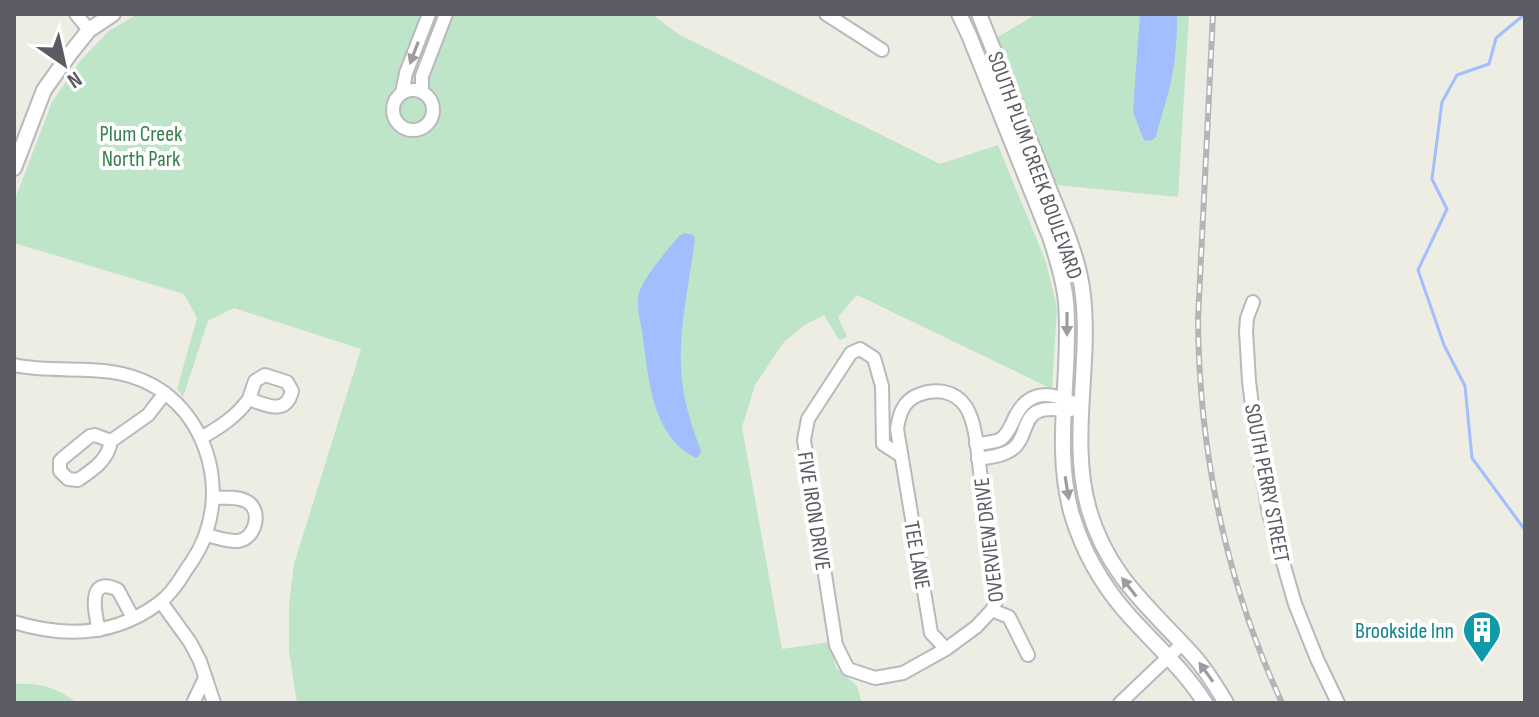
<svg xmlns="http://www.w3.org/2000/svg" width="1539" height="717" font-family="'Sofia Sans Condensed',sans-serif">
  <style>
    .green { fill: #bfe5c9 }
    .water { fill: #a3befd }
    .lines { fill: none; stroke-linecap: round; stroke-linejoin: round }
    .stream { stroke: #a3befd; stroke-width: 3 }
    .minor-casing { stroke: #b8b9bf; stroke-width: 16 }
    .tertiary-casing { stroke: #b8b9bf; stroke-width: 18 }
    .minor { stroke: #fff; stroke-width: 12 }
    .tertiary { stroke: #fff; stroke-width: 14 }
    .rail-casing { stroke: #b5b5b6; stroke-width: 6 }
    .rail { stroke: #fff; stroke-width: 3; stroke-dasharray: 9; stroke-linecap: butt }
    .oneway { fill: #9d9da1 }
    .labels { text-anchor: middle; stroke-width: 8; stroke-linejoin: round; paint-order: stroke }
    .park-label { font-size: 22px; fill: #35804c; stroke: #fff }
    .street-label { font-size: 22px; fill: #5b5c63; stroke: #fff }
    .culture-label { font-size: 22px; fill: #0d838f; stroke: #fff; text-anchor: end }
  </style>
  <rect width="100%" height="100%" fill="#edede3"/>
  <g class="green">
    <path d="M138 14H652L678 34 940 164 998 145 1046 262 1057 308 1052 389 857 295 838 317 847 337 839 340 824 315 805 325 784 342 755 385 742 427 782 649 830 642 836 668 857 686 862 703H297L289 651V605L294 564 361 349 234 308 208 321 183 397 177 389 197 318 184 294 14 243V202L52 102 80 61 109 31Z"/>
    <path d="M1037 14H1189L1178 197 1056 185 996 38Z"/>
    <path d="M14 684C41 683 55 687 77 703H14Z"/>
  </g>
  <g class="water">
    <path d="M1140 14H1177C1177 38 1176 62 1170 86 1166 103 1160 119 1156 137L1153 140 1145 141 1142 136 1133 111Z"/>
    <path d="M685 233 693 235 695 238C690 281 679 324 681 367 682 397 691 424 701 451L699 456 696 458C650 435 649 376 642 332 640 318 635 304 640 290 649 270 666 252 680 235Z"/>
  </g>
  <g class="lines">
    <path class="stream" d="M1525 14 1496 38 1489 64 1457 75 1442 102 1432 179 1447 209 1418 270 1444 345 1465 386 1472 458 1525 530"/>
    <defs>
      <g id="minor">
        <path d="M76 14 89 30"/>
        <path d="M826 14 882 50"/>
        <circle cx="413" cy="110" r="20"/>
        <path d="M422 92V76L446 14"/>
        <path d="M402 93 406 73 429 14"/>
        <path d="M1253 302 1247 318 1246 331 1249 381 1255 430 1269 514 1295 604 1317 659 1338 703"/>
        <path d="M14 365C60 375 109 361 152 385 203 413 225 478 206 533 202 546 194 559 186 570 179 582 170 595 159 603 115 636 65 638 14 622"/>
        <path d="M201 438C220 427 236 417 249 399 266 405 286 416 292 391L287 382 265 375 255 381 249 399"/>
        <path d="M111 441C108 460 94 469 78 480L68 479 60 471V461L63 458 90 436 95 435 111 441 148 415 165 393"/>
        <path d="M976 444C984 443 994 443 1001 439 1008 434 1012 424 1015 417 1031 385 1056 394 1082 407"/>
        <path d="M900 455 883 444 882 386 874 358 860 349 851 353 808 419 804 440 836 645 848 669 875 678 903 673 946 649 976 627 992 610 996 601C991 560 986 520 981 479 978 459 977 424 966 407 955 390 935 388 918 395 903 401 899 415 897 429L931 633 946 649"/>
        <path d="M978 459C990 457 1005 456 1015 447 1026 437 1024 416 1039 411 1049 407 1061 410 1071 410"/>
        <path d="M206 535C215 537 228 542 238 541 256 539 263 509 246 501 236 496 223 498 213 498"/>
        <path d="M161 602 190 642 200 661 214 703"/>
        <path d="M992 610 1009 617 1028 655"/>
        <path d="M99 630C95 614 86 574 118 590L133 618"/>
        <path d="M193 703 205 678"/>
        <path d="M1120 703 1182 644"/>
      </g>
      <g id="tertiary">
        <path d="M959 14 969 35 1050 237C1057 258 1064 280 1066 302 1072 373 1052 446 1072 515 1083 551 1101 583 1125 611 1152 642 1183 668 1205 703"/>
        <path d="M979 14 1066 231C1074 252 1081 273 1083 296 1091 366 1069 440 1089 510 1108 575 1148 606 1191 653 1205 668 1216 686 1226 703"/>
        <path d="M14 168 44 90 69 55 89 30 113 14"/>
      </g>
    </defs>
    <use href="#minor" class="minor-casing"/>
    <use href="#tertiary" class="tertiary-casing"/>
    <use href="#minor" class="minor"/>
    <use href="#tertiary" class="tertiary"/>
    <defs>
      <path id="rail" d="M1213 14 1198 319C1199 451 1226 582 1282 703"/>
    </defs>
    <use href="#rail" class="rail-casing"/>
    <use href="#rail" class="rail"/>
  </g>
  <defs><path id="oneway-solid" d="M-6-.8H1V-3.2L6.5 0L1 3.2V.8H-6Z" transform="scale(2)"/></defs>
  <g class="oneway">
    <use href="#oneway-solid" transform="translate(414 53) rotate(111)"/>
    <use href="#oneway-solid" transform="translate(1067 324) rotate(90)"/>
    <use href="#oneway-solid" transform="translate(1067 488) rotate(81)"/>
    <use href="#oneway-solid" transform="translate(1129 587) rotate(-128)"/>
    <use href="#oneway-solid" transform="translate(1206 672) rotate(-126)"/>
  </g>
  <defs>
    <symbol id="building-pin" viewBox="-11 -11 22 30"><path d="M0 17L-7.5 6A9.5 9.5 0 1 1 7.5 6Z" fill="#0f9aa8" stroke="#fff"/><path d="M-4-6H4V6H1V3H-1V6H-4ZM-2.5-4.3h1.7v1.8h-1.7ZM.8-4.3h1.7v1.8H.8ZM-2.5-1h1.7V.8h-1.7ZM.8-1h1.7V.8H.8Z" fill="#fff"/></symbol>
  </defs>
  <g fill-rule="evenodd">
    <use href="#building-pin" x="1460" y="608" width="44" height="60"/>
  </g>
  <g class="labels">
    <g class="park-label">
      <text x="141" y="141">Plum Creek<tspan x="141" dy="25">North Park</tspan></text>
    </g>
    <g class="street-label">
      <text transform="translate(1036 165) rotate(70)" y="8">SOUTH PLUM CREEK BOULEVARD</text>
      <text transform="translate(1268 483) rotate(79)" y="8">SOUTH PERRY STREET</text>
      <text transform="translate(815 511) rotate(81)" y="8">FIVE IRON DRIVE</text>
      <text transform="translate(988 540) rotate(-97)" y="8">OVERVIEW DRIVE</text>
      <text transform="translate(918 555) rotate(80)" y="8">TEE LANE</text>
    </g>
    <g class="culture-label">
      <text x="1454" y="638">Brookside Inn</text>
    </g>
  </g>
  <rect width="1539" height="717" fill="none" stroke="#5b5c63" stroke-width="32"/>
  <g transform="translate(64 64) rotate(146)" stroke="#ffffff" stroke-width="6" paint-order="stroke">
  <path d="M0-6L14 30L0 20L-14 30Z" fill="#5b5c63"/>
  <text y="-12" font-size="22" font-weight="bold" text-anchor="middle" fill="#5b5c63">N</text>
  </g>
</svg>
